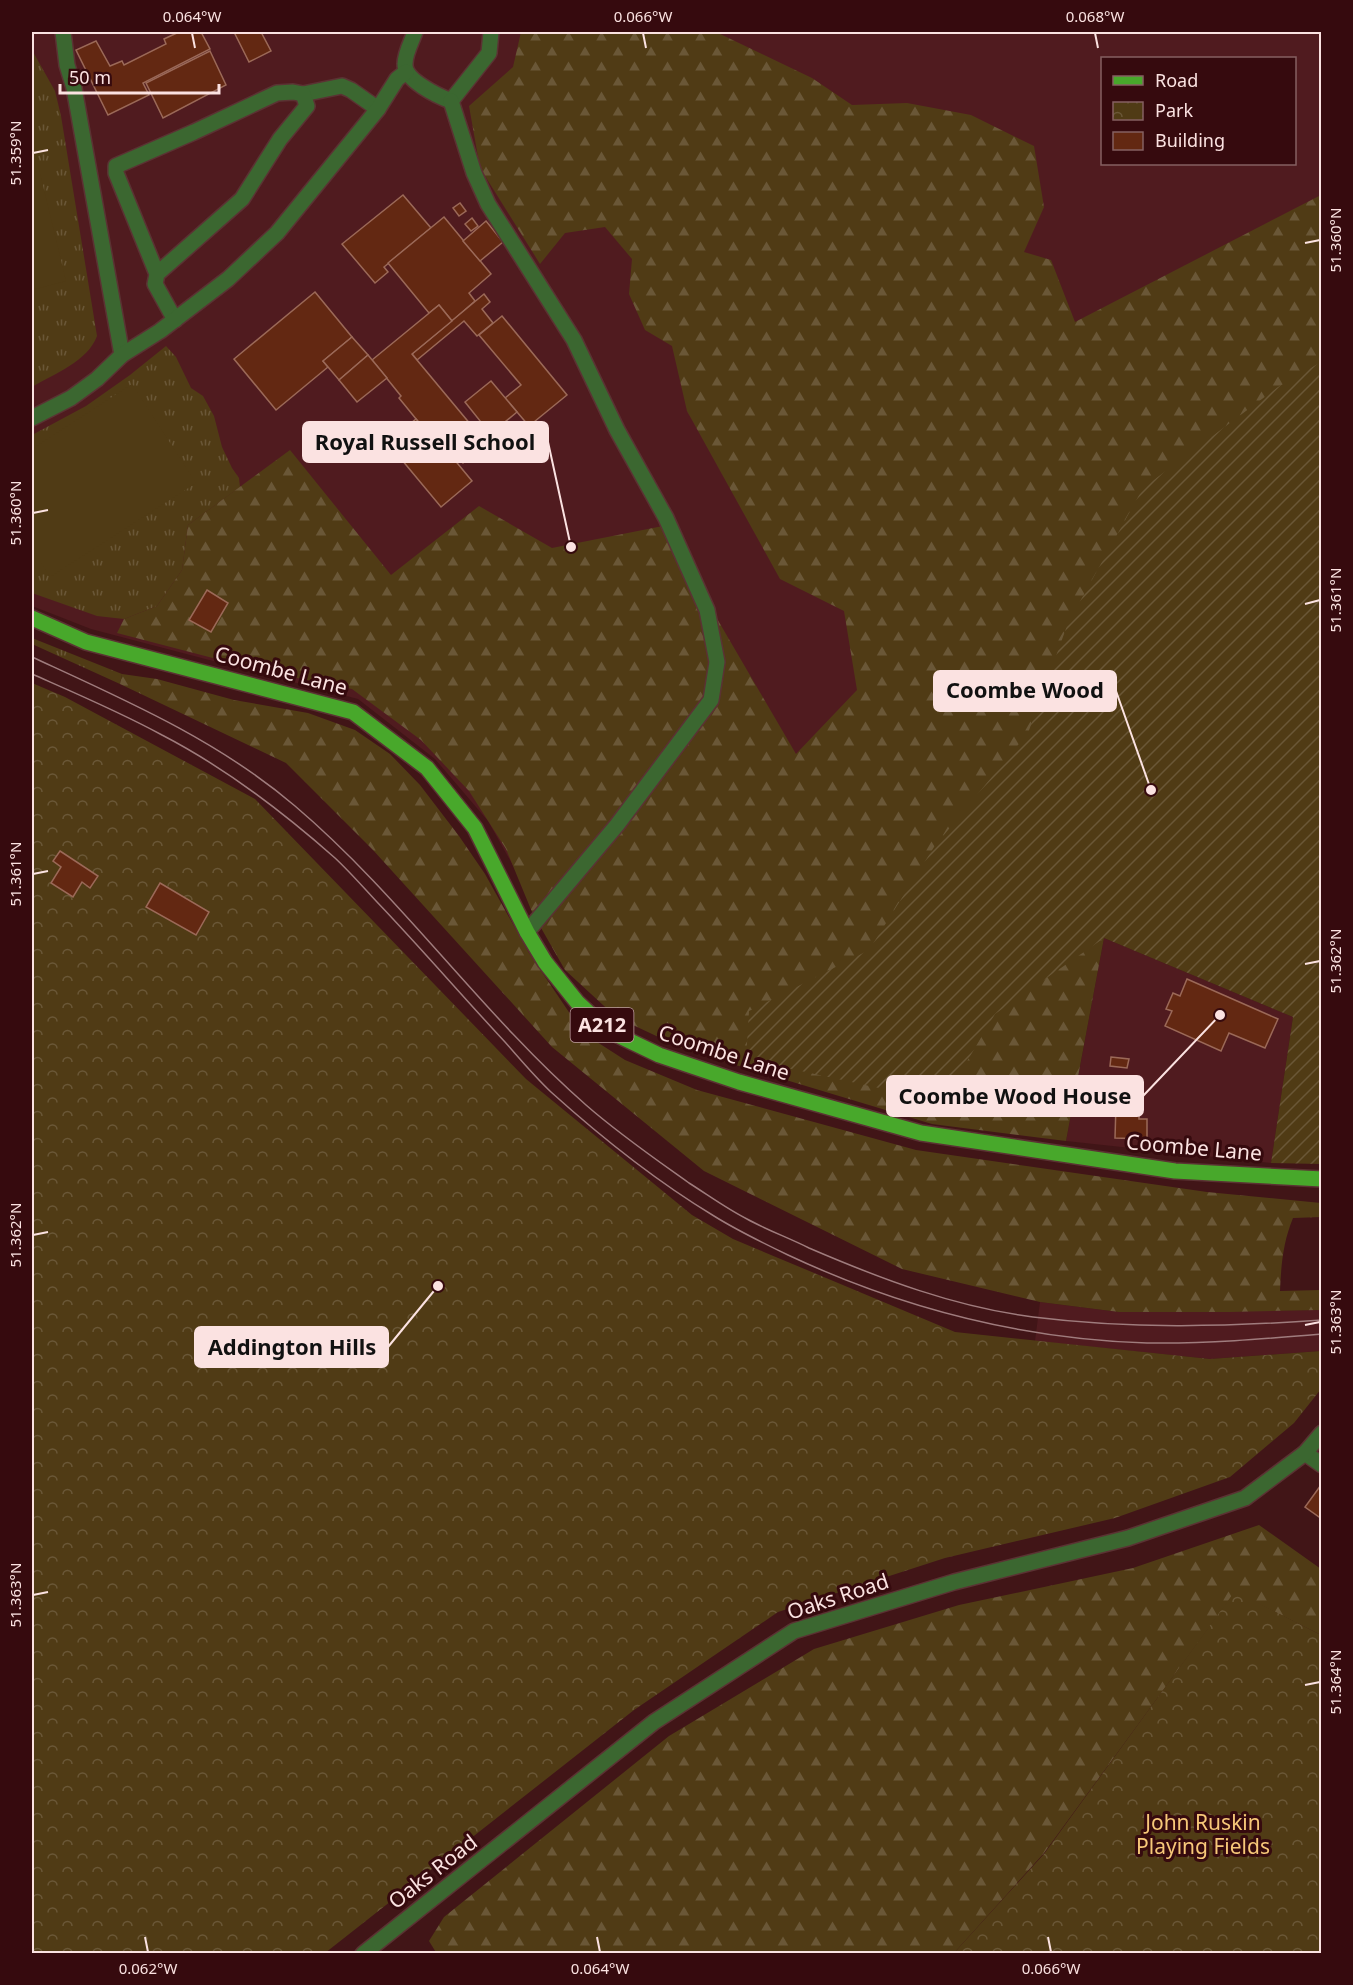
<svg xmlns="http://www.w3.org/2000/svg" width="1353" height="1985" font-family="'Noto Sans',sans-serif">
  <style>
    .built { fill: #501b1f; fill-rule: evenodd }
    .grass { fill: url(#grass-tufts) }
    .forest { fill: url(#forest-firs) }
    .park { fill: url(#park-crowns) }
    .garden { fill: url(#garden-furrows) }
    .pitch { fill: #503b15 }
    .building { fill: #632812; stroke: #9b6958; stroke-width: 1.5 }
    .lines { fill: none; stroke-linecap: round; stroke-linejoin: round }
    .minor-casing { stroke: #5b3233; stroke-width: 18 }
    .major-casing { stroke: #5b3233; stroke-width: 18 }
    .minor { stroke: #3b6730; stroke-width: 15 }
    .major { stroke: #48a82b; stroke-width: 15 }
    .tram { stroke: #9f7c7d; stroke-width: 1.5 }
    .ticks { fill: none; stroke: #fbe2e1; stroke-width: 2 }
    .labels { text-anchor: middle; stroke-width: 6; stroke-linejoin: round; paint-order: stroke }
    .shield { fill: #360a0e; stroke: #c0a1a2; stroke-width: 1.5 }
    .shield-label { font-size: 20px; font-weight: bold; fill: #fbe2e1 }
    .street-label { font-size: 21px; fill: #fbe2e1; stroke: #360a0e }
    .park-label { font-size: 21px; fill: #f7c879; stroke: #360a0e }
    .leader { fill: none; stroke: #fbe2e1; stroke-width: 2 }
    .callout-dot { fill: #fbe2e1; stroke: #360a0e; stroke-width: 2 }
    .callout { fill: #fbe2e1; stroke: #fbe2e1; stroke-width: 2 }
    .callout-label { font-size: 22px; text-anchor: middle; font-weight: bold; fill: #111 }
    .neatline { fill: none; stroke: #fbe2e1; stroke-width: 2 }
    .ticks-label { font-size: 15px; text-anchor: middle; fill: #fbe2e1 }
  </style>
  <defs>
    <pattern id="grass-tufts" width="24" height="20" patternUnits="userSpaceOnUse" patternTransform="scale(1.5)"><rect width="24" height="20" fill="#503b15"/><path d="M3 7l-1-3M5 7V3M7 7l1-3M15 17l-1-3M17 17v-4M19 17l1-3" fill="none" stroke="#6a5737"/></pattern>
    <pattern id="forest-firs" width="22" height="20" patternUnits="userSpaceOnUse" patternTransform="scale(1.5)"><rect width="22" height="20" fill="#503b15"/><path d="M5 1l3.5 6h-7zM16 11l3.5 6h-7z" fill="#6a5737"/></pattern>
    <pattern id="park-crowns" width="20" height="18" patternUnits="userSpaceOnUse" patternTransform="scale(1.5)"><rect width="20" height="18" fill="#503b15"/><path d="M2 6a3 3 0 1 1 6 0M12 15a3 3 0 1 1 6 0" fill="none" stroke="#6a5737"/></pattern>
    <pattern id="garden-furrows" width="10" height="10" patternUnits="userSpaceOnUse" patternTransform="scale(1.5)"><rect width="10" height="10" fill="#503b15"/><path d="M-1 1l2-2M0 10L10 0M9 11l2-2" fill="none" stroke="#6a5737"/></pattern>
  </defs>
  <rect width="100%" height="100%" fill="#411517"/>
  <g class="built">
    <path d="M32 32H1321V362L1068 623 547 926 488 821 435 759 358 699 91 629 32 606ZM1102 58H1294V164H1102Z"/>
    <path d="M1104 938 1293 1017 1271 1163 1066 1141Z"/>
    <path d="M1040 1302 1119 1312 1321 1310V1351L1210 1359 1035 1341Z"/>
  </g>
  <g class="grass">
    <path d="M32 50 55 91 61 116 97 336C88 361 54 374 32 387Z"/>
    <path d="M166 346 176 357 191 388 203 396 214 416 222 447 232 468 239 478 240 487 188 525 182 570 157 606 124 619 97 616 32 593V435L86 406 130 375Z"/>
    <path d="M32 638 122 674 120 684 32 644Z"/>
  </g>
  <g class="forest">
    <path d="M521 32H716L812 78 852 105 907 103 971 115 1034 146 1044 207 1024 252 1051 260 1075 322 1321 195V837L1192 944 1104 938 1066 1141 932 1124 686 1050 616 1017 565 970 532 912 506 849 469 791 421 740 352 689 267 672 117 633 124 619 157 606 182 570 188 525 290 450 391 575 479 506 552 548 663 526 796 754 857 690 844 611 780 579 687 411 672 346 645 330 629 294 632 259 605 227 565 233 540 264 480 168 469 106 513 67Z"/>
    <path d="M122 674 157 679 234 700 308 713 355 730 390 754 420 785 459 836 485 874 529 953 583 1033 625 1060 697 1090 916 1150 1207 1192 1321 1203V1217L1293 1218C1283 1242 1281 1266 1280 1291L1321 1290V1310L1229 1312H1119L1040 1302 902 1269 704 1171 552 1047 373 850 286 763 120 684Z"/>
    <path d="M1259 1525 1321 1569V1635L1235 1592 1044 1853 954 1953 437 1954 429 1941 444 1917 669 1736 814 1649 959 1605 1133 1568Z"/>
  </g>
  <g class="park">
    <path d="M32 683 65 697 255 799 526 1079 692 1215 733 1239 955 1332 1210 1359 1321 1351V1389L1294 1423 1230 1477 1115 1518 945 1558 778 1612 634 1710 325 1953H32Z"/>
    <path d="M1235 1591 1321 1635V1953H954L1044 1854Z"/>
  </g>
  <path class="garden" d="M1321 362V1164L1271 1163 1293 1017 1104 938 995 1014 943 1102 746 1059 749 1011 869 950 934 847 1028 733 1068 623 1143 488 1278 387Z"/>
  <g class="pitch">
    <path d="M32 140 66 281 32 290Z"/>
    <path d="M132 384 196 483 50 577 32 548V449Z"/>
  </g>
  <g class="building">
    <path d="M176 32H201L210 49 143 83 149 95 108 115 76 50 96 41 110 66 122 61 124 65 166 44 164 39 177 33Z"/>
    <path d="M234 32H261L271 51 249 62Z"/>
    <path d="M210 51 226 85 163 118 146 83Z"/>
    <path d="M403 195 431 228 384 267 388 272 375 283 342 244Z"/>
    <path d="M460 203 466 211 459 216 453 208Z"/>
    <path d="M444 217 491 274 469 293 475 301 452 321 439 305 429 313 388 263Z"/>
    <path d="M472 218 478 226 471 231 465 224Z"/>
    <path d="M486 221 503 242 480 261 463 241Z"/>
    <path d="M315 292 352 337 323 361 328 367 276 410 234 359Z"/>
    <path d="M484 294 490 302 482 309 493 323 477 336 464 321 417 360 412 354Z"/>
    <path d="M439 305 452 321 412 354 476 431 446 456 435 442 440 439 426 422 421 425 399 398 401 396 372 360Z"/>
    <path d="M502 316 567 395 529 426 505 398 521 385 479 335Z"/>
    <path d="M352 337 368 355 339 380 323 361Z"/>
    <path d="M368 355 387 378 357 402 339 380Z"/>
    <path d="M491 381 517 412 483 440 473 428 481 422 465 402Z"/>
    <path d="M416 419 450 460 453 458 472 481 441 507 387 442Z"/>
    <path d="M476 431 486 443 463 463 459 458 455 461 453 458 450 460 446 456Z"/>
    <path d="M207 590 228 603 211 632 189 620Z"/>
    <path d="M60 851 98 876 90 888 82 882 73 897 51 883 61 867 53 861Z"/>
    <path d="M160 883 209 912 196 935 146 907Z"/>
    <path d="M1187 979 1278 1019 1265 1048 1229 1033 1221 1051 1165 1026 1172 1011 1166 1009 1173 993 1180 996Z"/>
    <path d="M1111 1057 1129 1059 1127 1068 1110 1066Z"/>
    <path d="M1116 1104 1139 1105V1119H1147V1139L1115 1138Z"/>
    <path d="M1321 1485 1322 1486V1519L1305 1507Z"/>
  </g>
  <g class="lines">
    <defs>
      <g id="minor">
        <path d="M63 32 67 65 74 88 122 355"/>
        <path d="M415 32C412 41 405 53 405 64 404 80 438 96 451 101L489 53 491 32"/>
        <path d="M303 94 342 86 351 90 378 109"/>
        <path d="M451 101 474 173 488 204 574 340 617 430 666 518 707 610 717 662 711 700 617 825 527 932"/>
        <path d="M157 274 116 173V166L194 132 277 93 293 92 303 94 307 106 280 139 242 199 157 274 155 284 175 320"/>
        <path d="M32 418 71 398 97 379 122 355 160 331 228 279 277 233 378 109 397 79 406 72"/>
        <path d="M1305 1453 1322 1465"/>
        <path d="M363 1954 654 1722 794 1631 954 1582 1128 1538 1245 1498 1305 1453 1322 1433"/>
      </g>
      <path id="major" d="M32 618 86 642 353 712 427 768 475 828 527 932 545 962 577 1002 607 1030 659 1055 739 1082 921 1133 1175 1171 1322 1179"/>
    </defs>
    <use href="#minor" class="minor-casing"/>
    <use href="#major" class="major-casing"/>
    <use href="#minor" class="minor"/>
    <use href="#major" class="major"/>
    <g class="tram">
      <path d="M32 657C123 699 218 740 295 806 401 896 481 1013 586 1105 619 1134 654 1158 689 1183 708 1195 727 1209 747 1219 767 1230 789 1238 809 1248 881 1279 955 1307 1033 1317 1129 1329 1225 1327 1322 1320"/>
      <path d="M32 674C75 693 120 712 162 735 224 767 283 812 335 858 350 872 363 887 377 902 421 948 462 996 505 1042 520 1059 535 1077 551 1092 602 1138 656 1181 714 1216 738 1231 763 1243 788 1255 901 1308 1022 1339 1147 1343 1205 1344 1264 1339 1322 1334"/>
    </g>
  </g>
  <path class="ticks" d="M192 33 195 48M643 33 646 48M1095 33 1098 48M33 153 48 150M1305 243 1320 240M33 513 48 510M1305 604 1320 600M33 874 48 871M1305 964 1320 961M33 1235 48 1232M1305 1325 1320 1322M33 1595 48 1592M1305 1685 1320 1682M145 1937 148 1952M597 1937 600 1952M1048 1937 1051 1952"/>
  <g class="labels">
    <rect class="shield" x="570.5" y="1008" width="63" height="34" rx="4.5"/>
    <g class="shield-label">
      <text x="602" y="1032">A212</text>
    </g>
    <g class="street-label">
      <text transform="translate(281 671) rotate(15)" y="7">Coombe Lane</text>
      <text transform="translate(724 1053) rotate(18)" y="7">Coombe Lane</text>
      <text transform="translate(1194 1148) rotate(5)" y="7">Coombe Lane</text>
      <text transform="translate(838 1597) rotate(-18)" y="7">Oaks Road</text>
      <text transform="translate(433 1872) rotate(-38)" y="7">Oaks Road</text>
    </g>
    <g class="park-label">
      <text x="1203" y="1830">John Ruskin<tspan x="1203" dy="24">Playing Fields</tspan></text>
    </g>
  </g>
  <path class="leader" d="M571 547L548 442M1151 790L1116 691M1220 1015L1143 1096M438 1286L388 1347"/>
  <g class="callout-dot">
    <circle cx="571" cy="547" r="6"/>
    <circle cx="1151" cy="790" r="6"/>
    <circle cx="1220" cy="1015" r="6"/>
    <circle cx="438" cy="1286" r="6"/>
  </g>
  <g class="callout">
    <rect x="303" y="422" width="245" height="40" rx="6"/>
    <rect x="934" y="671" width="182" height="40" rx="6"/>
    <rect x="887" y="1076" width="256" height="40" rx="6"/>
    <rect x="195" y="1327" width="193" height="40" rx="6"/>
  </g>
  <g class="callout-label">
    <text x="425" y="450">Royal Russell School</text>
    <text x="1025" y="698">Coombe Wood</text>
    <text x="1015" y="1104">Coombe Wood House</text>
    <text x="292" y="1355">Addington Hills</text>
  </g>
  <rect width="1353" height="1985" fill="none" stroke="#360a0e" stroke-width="66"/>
  <rect x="1101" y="57" width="195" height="108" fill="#360a0e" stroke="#856062" stroke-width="1.5"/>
  <rect x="1113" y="76" width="30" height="9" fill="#48a82b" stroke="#856062" stroke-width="1.5"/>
  <text x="1155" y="87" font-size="18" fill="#fbe2e1">Road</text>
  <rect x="1113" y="102" width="30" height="18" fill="url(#park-crowns)" stroke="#856062" stroke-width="1.5"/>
  <text x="1155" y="117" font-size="18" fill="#fbe2e1">Park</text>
  <rect x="1113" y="132" width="30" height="18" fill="#632812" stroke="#856062" stroke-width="1.5"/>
  <text x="1155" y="147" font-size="18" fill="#fbe2e1">Building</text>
  <path d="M60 84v9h159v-9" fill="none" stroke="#fbe2e1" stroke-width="3"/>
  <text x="69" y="84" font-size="18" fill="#fbe2e1" stroke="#360a0e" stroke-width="4.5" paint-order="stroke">50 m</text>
  <rect x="33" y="33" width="1287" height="1919" class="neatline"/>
  <g class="ticks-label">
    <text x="192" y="22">0.064°W</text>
    <text x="643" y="22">0.066°W</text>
    <text x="1095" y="22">0.068°W</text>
    <text transform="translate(16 153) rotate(-90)" y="5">51.359°N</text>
    <text transform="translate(1336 240) rotate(-90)" y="5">51.360°N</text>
    <text transform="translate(16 513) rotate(-90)" y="5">51.360°N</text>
    <text transform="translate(1336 600) rotate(-90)" y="5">51.361°N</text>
    <text transform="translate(16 874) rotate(-90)" y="5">51.361°N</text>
    <text transform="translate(1336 961) rotate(-90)" y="5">51.362°N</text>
    <text transform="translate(16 1235) rotate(-90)" y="5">51.362°N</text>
    <text transform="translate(1336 1322) rotate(-90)" y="5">51.363°N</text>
    <text transform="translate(16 1595) rotate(-90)" y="5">51.363°N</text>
    <text transform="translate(1336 1682) rotate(-90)" y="5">51.364°N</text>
    <text x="148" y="1974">0.062°W</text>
    <text x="600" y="1974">0.064°W</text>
    <text x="1051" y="1974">0.066°W</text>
  </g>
</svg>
